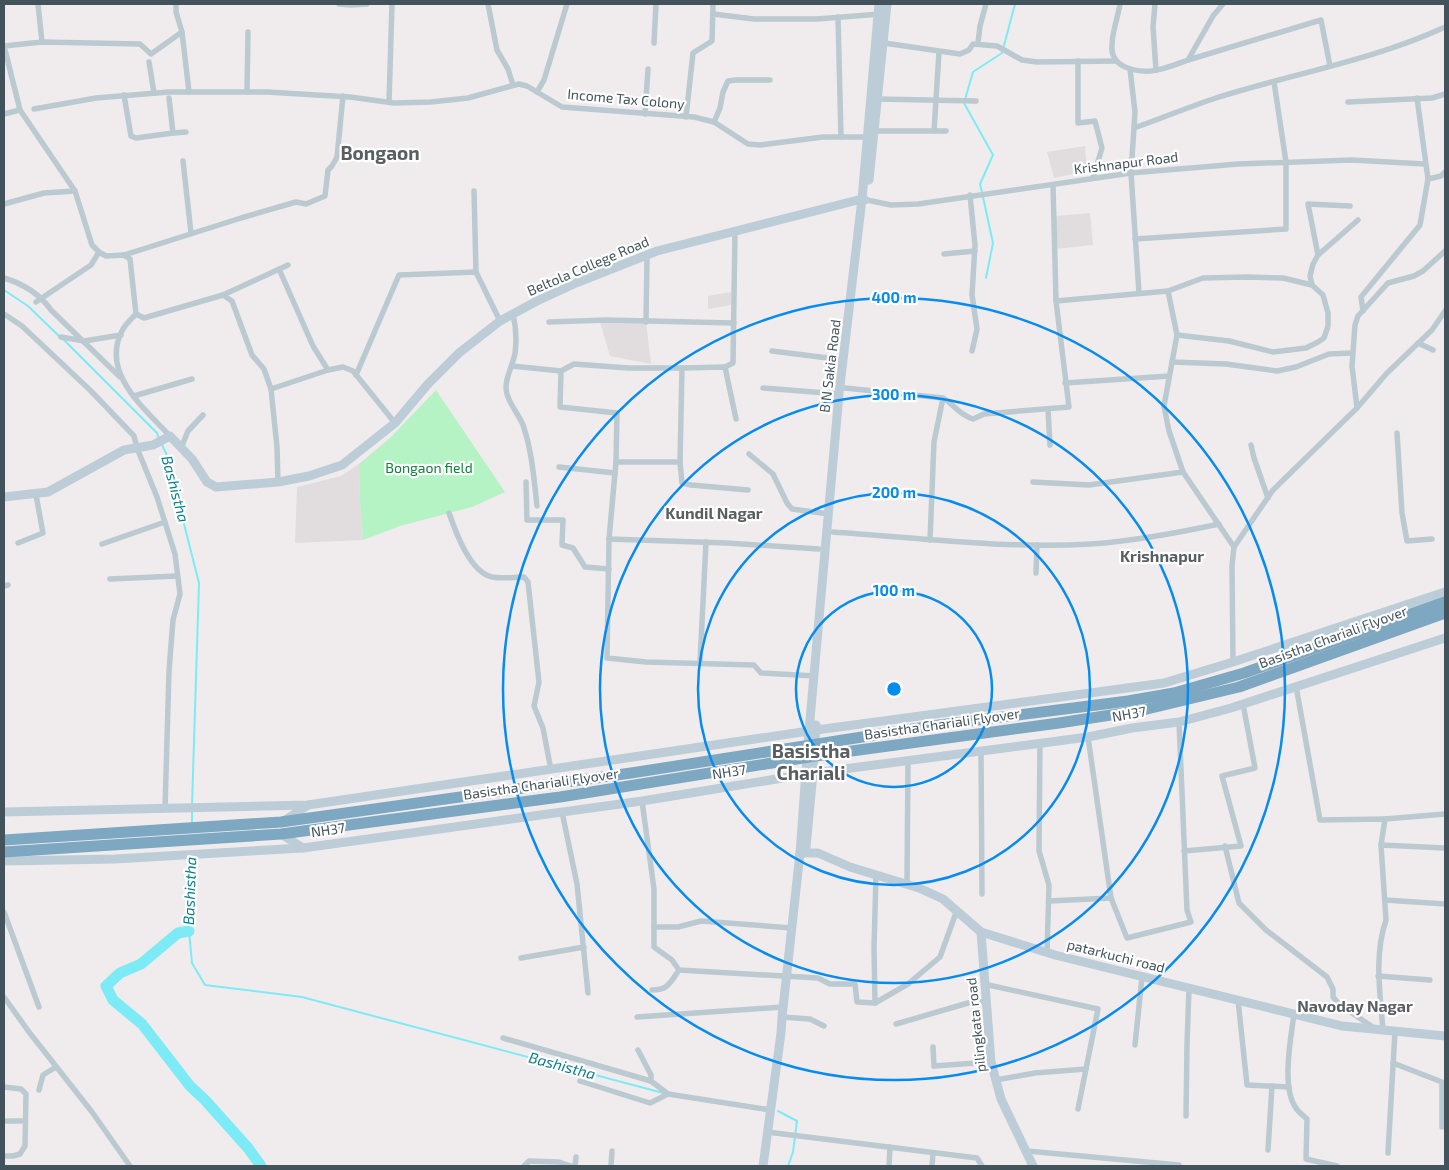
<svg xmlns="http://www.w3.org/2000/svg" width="1449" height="1170" font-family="'Exo 2',sans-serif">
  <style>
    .education { fill: #e1dddf }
    .green { fill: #b5f3c5 }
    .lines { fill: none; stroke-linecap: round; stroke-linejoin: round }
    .stream { stroke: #7debf5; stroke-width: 2 }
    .river { stroke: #7debf5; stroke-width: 11 }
    .street { stroke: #bbcad1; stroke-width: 5.5 }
    .secondary { stroke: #bdcdd8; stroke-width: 9 }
    .highway { stroke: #7ea8c1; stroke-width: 11 }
    .ring { fill: none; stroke: #068bef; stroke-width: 2.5 }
    .labels { text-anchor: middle; stroke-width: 4.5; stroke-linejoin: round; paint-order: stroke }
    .street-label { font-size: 14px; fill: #43535c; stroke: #fff }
    .park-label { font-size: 14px; fill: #0d8439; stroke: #fff }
    .water-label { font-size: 15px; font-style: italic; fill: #047f8a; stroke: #fff }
    .quarter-label { font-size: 16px; font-weight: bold; fill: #585e62; stroke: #fff }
    .district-label { font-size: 19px; font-weight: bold; fill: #585e62; stroke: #fff }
    .centre { fill: #068bef; stroke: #fff; stroke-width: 2.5 }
    .ring-label { font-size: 15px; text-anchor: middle; font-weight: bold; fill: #068bef; stroke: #fff; stroke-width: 4.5; stroke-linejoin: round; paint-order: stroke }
  </style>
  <rect width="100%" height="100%" fill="#f0eced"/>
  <g class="education">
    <path d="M1085 146 1087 171 1054 178 1047 152Z"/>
    <path d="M1090 213 1093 245 1054 249 1055 216Z"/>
    <path d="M731 292V305L708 309V296Z"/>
    <path d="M599 319 646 322 651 364 610 356Z"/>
    <path d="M359 464 360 503 363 540 295 543 297 487 341 476Z"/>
  </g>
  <path class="green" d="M436 390 505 492 472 507 400 526 363 540 360 503 359 464 390 438Z"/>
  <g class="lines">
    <g class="stream">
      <path d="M982 192 980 184 993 155 964 103 973 72 1002 53 1015 4"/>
      <path d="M983 197 993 243 986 278"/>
      <path d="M4 290 28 306 60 337"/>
      <path d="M64 340 157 433 159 439"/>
      <path d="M161 443 166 453 199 583 192 805"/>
      <path d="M192 823V810"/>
      <path d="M191 858 189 931 192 963 205 985 302 997 663 1093"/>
      <path d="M778 1111 797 1121 793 1152 788 1166"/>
    </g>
    <path class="river" d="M189 931 178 933 141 964 120 973 106 986 113 1000 142 1024 190 1086 205 1100 248 1148 261 1166"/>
    <g class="street">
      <path d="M38 4 42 42"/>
      <path d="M176 4V12L182 32 189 92"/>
      <path d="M339 4 351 5 367 4"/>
      <path d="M488 4 497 50 508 69 513 85"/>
      <path d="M1120 4C1118 17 1112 32 1112 45 1110 67 1134 72 1151 71 1163 70 1177 64 1188 60L1213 16 1223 4"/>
      <path d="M1155 4 1153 27 1156 70"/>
      <path d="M713 14 754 19H817L880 14"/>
      <path d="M838 17 841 137"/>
      <path d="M182 32 151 54 140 44 42 42 4 46 20 110 75 191 92 245 99 252 106 256 124 255 130 259 136 314 144 318 223 295 232 301 252 355 264 369 271 389 277 447 278 482"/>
      <path d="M654 43 656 4"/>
      <path d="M884 43 960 54 969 50 973 44 997 46 1022 60 1037 62 1116 61"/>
      <path d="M978 43 980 26 986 4"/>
      <path d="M1188 60 1321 20 1330 66"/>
      <path d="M1078 61V123L1095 121 1102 148 1093 178"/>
      <path d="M149 62 154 93"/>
      <path d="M1130 69 1135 112 1131 173 1139 293"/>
      <path d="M247 92 248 32"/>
      <path d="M537 92 544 80 567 4"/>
      <path d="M124 95 131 136 136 138 173 133 169 98"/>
      <path d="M878 99 976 101"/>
      <path d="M389 102 392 4"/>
      <path d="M1348 102 1432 98 1445 94"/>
      <path d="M34 109 96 98 169 92H267L350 97 394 103 431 102 468 98 519 84 527 86 562 107 694 117 714 122 748 144 760 145 823 137H871"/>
      <path d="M4 114 20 110"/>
      <path d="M645 114 648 69"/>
      <path d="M686 117 693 53 712 41 713 4"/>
      <path d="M714 122 720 108 723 92 728 81 736 80H770"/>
      <path d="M1134 128C1160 119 1186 108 1213 99 1290 74 1372 61 1445 27"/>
      <path d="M875 131H946"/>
      <path d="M934 131 939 52"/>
      <path d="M173 133 186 132"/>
      <path d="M183 161 191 233"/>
      <path d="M1428 179 1441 176 1445 172"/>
      <path d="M474 191 476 272"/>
      <path d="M970 195 975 245 972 295 977 329 972 351"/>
      <path d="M867 200 891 205 918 204 1131 173 1238 164 1352 160 1425 164"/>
      <path d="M4 204 44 193 75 191"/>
      <path d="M1135 239 1286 229V162L1274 82"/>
      <path d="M944 254 975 251"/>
      <path d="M124 255 241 218 296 202 306 204 325 196 328 170 332 166 337 157 343 96"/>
      <path d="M1318 255 1358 220"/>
      <path d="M279 269 313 346 328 370"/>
      <path d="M4 278C24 284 39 293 51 310L120 377"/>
      <path d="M1168 291 1177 335 1164 406 1169 431 1183 472 1234 547 1232 566 1233 662"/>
      <path d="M223 295 288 265"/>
      <path d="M1056 301 1168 291 1203 278 1247 277 1283 278 1312 285"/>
      <path d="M36 302 91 265 99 252"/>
      <path d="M1363 311 1361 297 1420 225 1428 179 1417 98"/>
      <path d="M4 314 22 326 91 391 134 436 137 448 157 497 175 554 180 594 173 620 169 671 165 809"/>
      <path d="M136 314C131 319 126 324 123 329 99 372 144 408 170 436"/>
      <path d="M513 314C516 327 517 339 515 353 513 366 503 381 507 394 510 405 519 415 523 425 532 451 534 479 537 506"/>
      <path d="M549 322 606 320 734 323"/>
      <path d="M646 322 647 255"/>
      <path d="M1177 335 1229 341 1273 352 1306 348 1318 342 1324 338 1328 326V313L1323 295 1312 285 1310 276 1313 264 1318 255 1308 204 1350 206"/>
      <path d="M61 337 84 341 121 335"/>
      <path d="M1418 343 1433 350"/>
      <path d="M772 351 844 360"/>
      <path d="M1172 362 1226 364 1277 371 1296 367 1329 354 1352 353"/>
      <path d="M512 366 561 371 574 364 628 368H682"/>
      <path d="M725 367 733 363 735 231"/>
      <path d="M561 371 560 407 617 413 616 462 609 539 607 658 646 662 754 665 761 673 815 676"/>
      <path d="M356 375 399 275 476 272 500 321"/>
      <path d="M1065 383 1169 376"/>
      <path d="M763 388 839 394"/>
      <path d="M845 388 943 398C956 406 958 414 973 419L984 414 1069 407 1056 301 1053 185"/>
      <path d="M271 389 328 370 343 367 353 371 395 423"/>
      <path d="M134 396 192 379"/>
      <path d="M1357 408 1352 366 1355 325 1358 316 1388 283 1414 276 1423 271 1445 251"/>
      <path d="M1048 409 1050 445"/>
      <path d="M1397 433 1402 513 1407 541 1432 539"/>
      <path d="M1251 445 1254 458 1268 498"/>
      <path d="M181 448 188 431 203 415"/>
      <path d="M749 454 773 474 787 503 792 509 829 514"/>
      <path d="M616 462H680L682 368 725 367 736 419"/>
      <path d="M680 462 682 483 691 485 748 490"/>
      <path d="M559 467 615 473"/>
      <path d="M526 482 527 520H563L562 545 573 548 585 567 609 569"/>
      <path d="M1033 482 1089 485 1183 472"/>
      <path d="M449 513C456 533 470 572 492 577 502 579 514 577 524 577L528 582 539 682 534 706 543 728 551 770"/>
      <path d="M833 532C919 538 1005 549 1091 544 1135 541 1177 533 1219 524"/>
      <path d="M609 539 727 543 819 549"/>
      <path d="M930 540 934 442 943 398"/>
      <path d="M18 543 43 533 36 495"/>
      <path d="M102 544 165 522"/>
      <path d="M1234 547 1273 490 1357 408 1387 373 1432 330 1445 311"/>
      <path d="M1036 573 1037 545"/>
      <path d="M110 579 177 576"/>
      <path d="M4 586 8 585"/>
      <path d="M700 663 706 542"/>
      <path d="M1296 686 1320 820 1385 819 1381 845 1386 920C1374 955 1380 993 1383 1030"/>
      <path d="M1040 743 1039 851 1049 885 1047 953"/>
      <path d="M981 751 982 894"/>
      <path d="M642 801 654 889V947L672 960 679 970 818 978 830 984H855L857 1002 875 1003"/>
      <path d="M562 812 577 884 588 993"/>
      <path d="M1385 819 1445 814"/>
      <path d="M1381 845 1445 848"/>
      <path d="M1225 846 1239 903 1266 930 1327 977 1333 989V997L1339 1004 1374 1028"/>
      <path d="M1184 851 1241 846 1222 776 1255 768 1243 704"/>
      <path d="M876 875 874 948 875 1003 908 984 940 957 957 910"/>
      <path d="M907 884 908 761"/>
      <path d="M1111 898 1127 938 1191 922 1187 910 1179 722"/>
      <path d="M1385 900 1445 904"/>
      <path d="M1049 901 1111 898 1088 737"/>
      <path d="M4 912 39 1007"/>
      <path d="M654 927H678L701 921 792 928"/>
      <path d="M521 958 584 947"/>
      <path d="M1378 976 1430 980"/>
      <path d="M984 984 1098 1009 1078 1109"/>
      <path d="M652 990C668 990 670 983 679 970"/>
      <path d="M4 997 29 1032 92 1112 130 1166"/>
      <path d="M1238 1000 1247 1085 1289 1087"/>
      <path d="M1294 1014C1291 1037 1281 1088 1296 1108 1298 1112 1303 1115 1307 1119L1306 1159 1337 1166"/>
      <path d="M637 1017 783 1007"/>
      <path d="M782 1017 810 1019 824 1026"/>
      <path d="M896 1024 968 1003 985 1001"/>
      <path d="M503 1038 651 1081"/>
      <path d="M1135 1045 1142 977"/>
      <path d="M933 1047 934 1066 991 1062"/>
      <path d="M1393 1063 1442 1082V1127"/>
      <path d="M996 1080 1035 1073 1086 1069"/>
      <path d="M580 1081 650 1103 668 1094 651 1081V1075L638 1050"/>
      <path d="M4 1087 21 1089 26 1094 25 1146 20 1154 13 1156H4"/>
      <path d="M39 1090 43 1075 56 1067"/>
      <path d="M668 1094 771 1110"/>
      <path d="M1186 1116 1187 1045 1189 988"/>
      <path d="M4 1121H21"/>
      <path d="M767 1132 977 1158 982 1166"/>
      <path d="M1268 1150 1272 1086"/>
      <path d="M1027 1151 1179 1165"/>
      <path d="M1388 1153 1395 1031"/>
      <path d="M524 1166 529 1161 559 1162 571 1166"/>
      <path d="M575 1166 576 1157"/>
      <path d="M611 1166 612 1151"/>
      <path d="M889 1166 890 1147"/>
      <path d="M932 1166 933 1153"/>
    </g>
    <g class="secondary">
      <path d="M869 180 887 4"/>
      <path d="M4 497 48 492 124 450 153 445 170 436 192 459 207 482 216 487 278 482 309 476 342 465 395 423 428 384 459 353 500 321 537 301 576 283 657 251 862 199 865 200"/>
      <path d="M4 812 308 805 809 731 1164 683 1233 662 1445 592"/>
      <path d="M284 821 308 805"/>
      <path d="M281 834 303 848"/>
      <path d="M806 847 813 773 816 725"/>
      <path d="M800 853H818L850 867 919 888 943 899 981 932 1055 955 1342 1026 1445 1036"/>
      <path d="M4 861 115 859 303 848 642 801 813 773 1088 737 1132 728 1179 722 1231 708 1445 638"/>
      <path d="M981 932 991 1062 1001 1099 1033 1166"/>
      <path d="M763 1166 781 1033 782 1017 800 853 809 731 839 394 862 199 879 4"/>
    </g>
    <g class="highway">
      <path d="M4 840 281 822 631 773 939 725 1128 701 1174 693 1244 673 1445 602"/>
      <path d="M4 852 281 834 560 797 822 755 1059 723 1143 710 1239 687 1445 613"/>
    </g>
  </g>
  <g class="ring">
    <circle cx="894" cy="689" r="98"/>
    <circle cx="894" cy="689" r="196"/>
    <circle cx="894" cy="689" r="294"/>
    <circle cx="894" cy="689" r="391"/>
  </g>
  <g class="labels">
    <g class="street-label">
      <text transform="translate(626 99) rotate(5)" y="5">Income Tax Colony</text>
      <text transform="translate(1126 163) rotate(-7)" y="5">Krishnapur Road</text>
      <text transform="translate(588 266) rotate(-23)" y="5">Beltola College Road</text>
      <text transform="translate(830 366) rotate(-83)" y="5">B N Sakia Road</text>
      <text transform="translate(1333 637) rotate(-20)" y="5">Basistha Chariali Flyover</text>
      <text transform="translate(1129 714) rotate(-10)" y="5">NH37</text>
      <text transform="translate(942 724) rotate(-8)" y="5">Basistha Chariali Flyover</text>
      <text transform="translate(729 772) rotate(-9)" y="5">NH37</text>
      <text transform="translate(541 784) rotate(-8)" y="5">Basistha Chariali Flyover</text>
      <text transform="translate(328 830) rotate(-8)" y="5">NH37</text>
      <text transform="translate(1116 956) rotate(14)" y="5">patarkuchi road</text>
      <text transform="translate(976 1025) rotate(-96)" y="5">pilingkata road</text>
    </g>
    <g class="park-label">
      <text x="429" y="473">Bongaon field</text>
    </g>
    <g class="water-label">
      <text transform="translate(175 489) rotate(75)" y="5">Bashistha</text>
      <text transform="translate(190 891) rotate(-88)" y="5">Bashistha</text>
      <text transform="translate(562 1066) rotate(15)" y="5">Bashistha</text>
    </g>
    <g class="quarter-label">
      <text x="714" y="519">Kundil Nagar</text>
      <text x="1162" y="562">Krishnapur</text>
      <text x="1355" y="1012">Navoday Nagar</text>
    </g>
    <g class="district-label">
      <text x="380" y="160">Bongaon</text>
      <text x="811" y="758">Basistha<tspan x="811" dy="22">Chariali</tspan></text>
    </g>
  </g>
  <circle cx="894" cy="689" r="8" class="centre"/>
  <g class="ring-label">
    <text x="894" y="303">400 m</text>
    <text x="894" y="400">300 m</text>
    <text x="894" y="498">200 m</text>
    <text x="894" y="596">100 m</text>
  </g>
  <rect width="1449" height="1170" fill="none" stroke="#43535c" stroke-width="10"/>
</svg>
